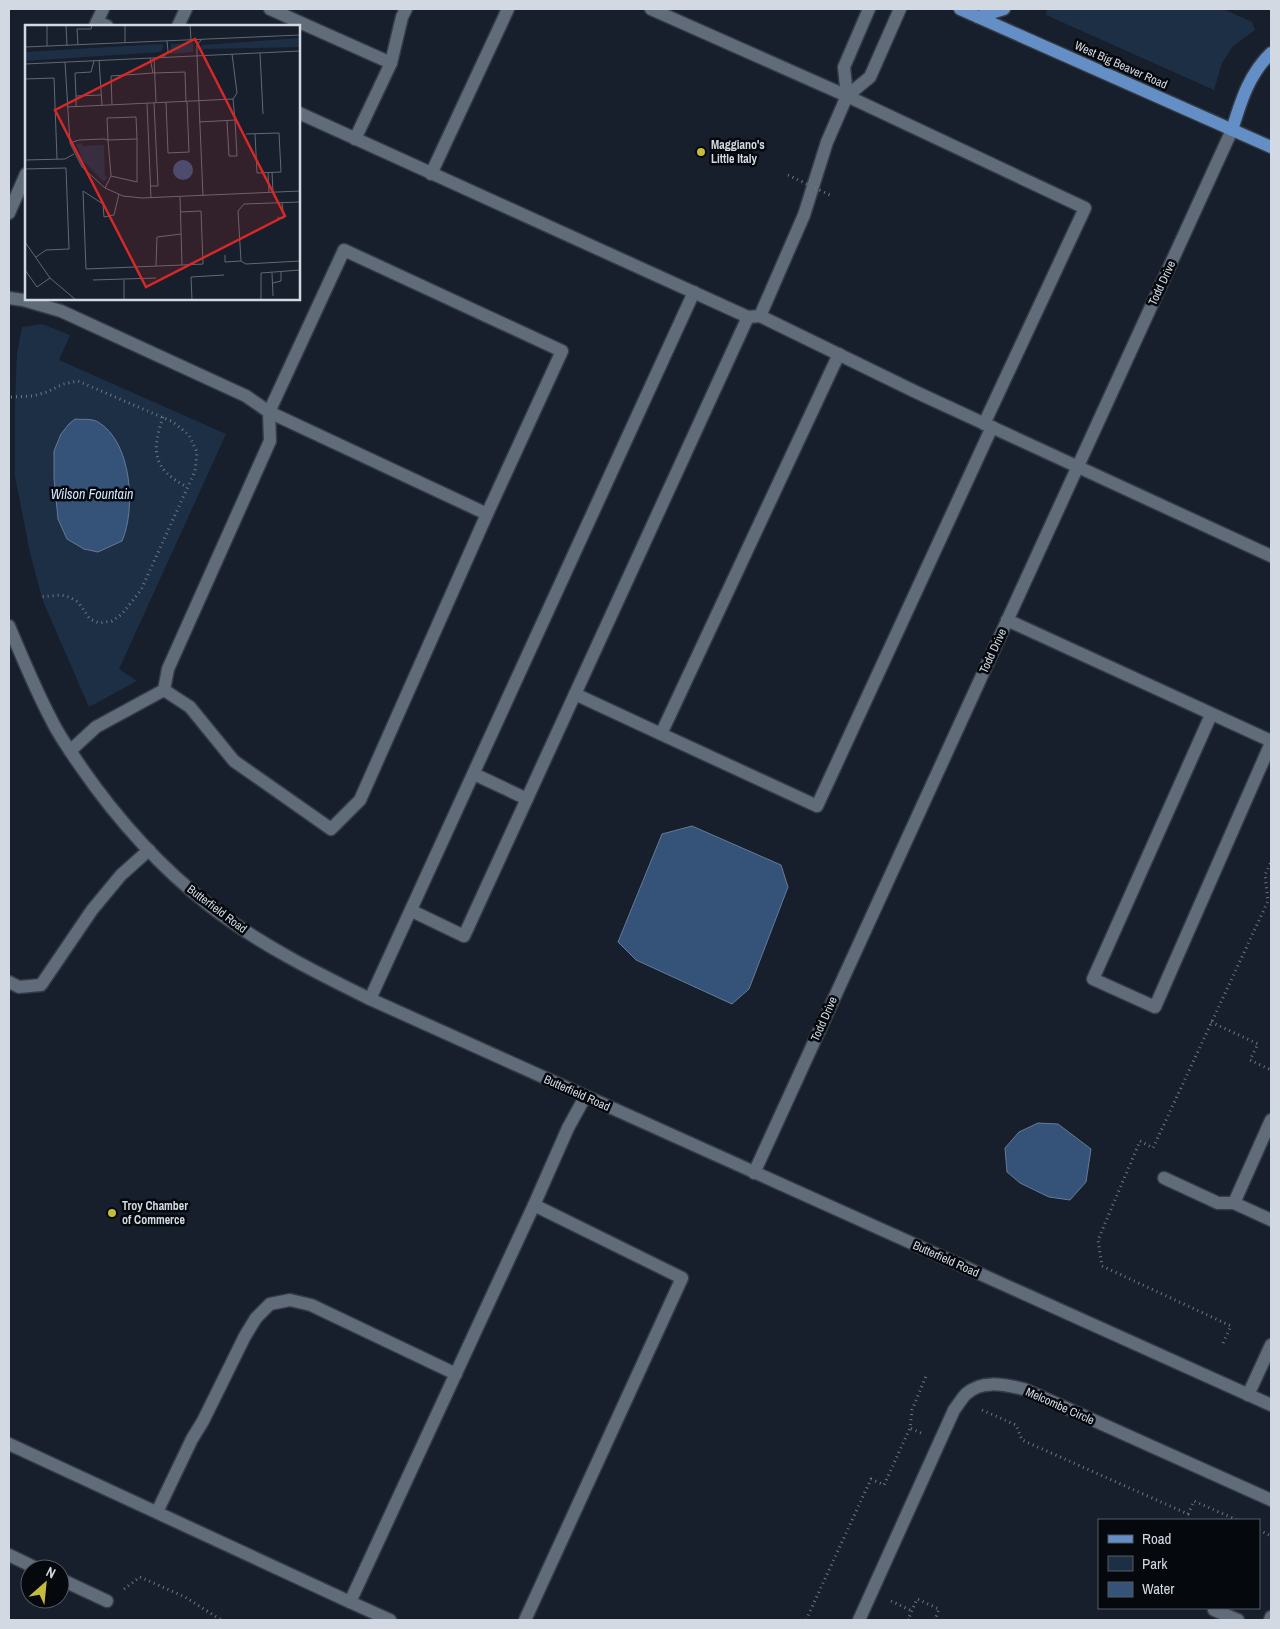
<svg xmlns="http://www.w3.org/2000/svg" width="1280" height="1629" font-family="'Archivo Narrow',sans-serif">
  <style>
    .green { fill: #1d2f45 }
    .water { fill: #355379; stroke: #647b98 }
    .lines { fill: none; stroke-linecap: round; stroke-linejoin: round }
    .service-casing { stroke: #353b45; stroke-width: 15 }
    .minor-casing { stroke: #353b45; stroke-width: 15 }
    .primary-casing { stroke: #353b45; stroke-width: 15 }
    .path { stroke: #6f7681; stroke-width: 3; stroke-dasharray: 1 4; stroke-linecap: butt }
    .service { stroke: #606c7a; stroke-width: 12 }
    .minor { stroke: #606c7a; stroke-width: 12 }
    .primary { stroke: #648fc6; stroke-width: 12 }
    .path-bridge { stroke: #6f7681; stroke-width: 3; stroke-dasharray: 1 4; stroke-linecap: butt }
    .poi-dot { fill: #c6bb3c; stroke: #05090e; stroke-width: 2 }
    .labels { text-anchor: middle; stroke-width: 5; stroke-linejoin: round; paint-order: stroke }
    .street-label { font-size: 12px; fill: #d3d9e2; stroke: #05090e }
    .poi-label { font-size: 12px; font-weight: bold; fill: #d3d9e2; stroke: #05090e; text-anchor: start }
    .water-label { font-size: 14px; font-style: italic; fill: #d1e5ff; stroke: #05090e }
    .inset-road { fill: none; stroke: #626974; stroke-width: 1 }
    .view { fill: #d62828; fill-opacity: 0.15; stroke: #d62828; stroke-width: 2.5 }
    .inset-edge { fill: none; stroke: #d3d9e2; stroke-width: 2.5 }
  </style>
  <rect width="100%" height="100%" fill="#161f2b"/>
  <g class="green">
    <path d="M1047 9H1223L1252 22 1255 30 1233 46 1222 63 1214 90 1046 15Z"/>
    <path d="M42 324 70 335 59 360 226 434 119 669 137 681 89 707 43 601 30 553 15 476V401L17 353 22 327Z"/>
  </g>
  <g class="water">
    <path d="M75 419C83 420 91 418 98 422 132 442 136 509 122 541L98 552 84 549 67 539 58 519 54 478V451L61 434 69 424Z"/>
    <path d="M692 826 781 865 788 887 749 989 732 1004 636 960 618 942 662 834Z"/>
    <path d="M1038 1123 1058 1124 1091 1149 1086 1182 1070 1200 1049 1197 1020 1183 1007 1172 1005 1148 1019 1132Z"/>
  </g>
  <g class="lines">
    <defs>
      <g id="service">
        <path d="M270 9 391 63"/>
        <path d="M651 9 847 96 1085 208 984 424"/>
        <path d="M97 22 107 26"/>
        <path d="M178 26 186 9"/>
        <path d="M847 96 844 67 869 9"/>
        <path d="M299 113 748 317 760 316 918 393 1271 556"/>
        <path d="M355 139 391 63 402 17 406 9"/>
        <path d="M431 174 508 9"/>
        <path d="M9 298 23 300 61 311 246 396 269 412 487 514 562 351 344 250 269 412 270 441 168 669 164 690 96 727 70 751"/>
        <path d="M760 316 804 215 827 142 847 96 870 77 900 9"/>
        <path d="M839 354 661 734 817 806 992 427"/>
        <path d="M1007 620 1271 741"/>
        <path d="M164 690 190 707 234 761 331 829 360 800 487 514"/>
        <path d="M575 694 661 734"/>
        <path d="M1211 715 1093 979 1155 1007 1271 743"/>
        <path d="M474 774 527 799"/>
        <path d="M412 911 464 936 748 317"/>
        <path d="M9 982 19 987 41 985 92 910 121 875 149 850"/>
        <path d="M370 999 694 292"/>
        <path d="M1164 1178 1218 1203H1234"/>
        <path d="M9 1444 350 1602 534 1205 568 1128 585 1097"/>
        <path d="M157 1512 192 1439 203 1421 245 1336 256 1318 270 1304 290 1300 311 1305 456 1374"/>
        <path d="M9 1555 38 1569"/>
        <path d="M60 1579 107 1601"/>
        <path d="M350 1602 390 1620"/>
        <path d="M1214 1610 1238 1620"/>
        <path d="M525 1620 682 1278 534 1205"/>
        <path d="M1270 1620 1271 1617"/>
      </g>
      <g id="minor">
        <path d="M95 26 103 9"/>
        <path d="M9 213 26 174"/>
        <path d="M9 626C22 657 35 689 51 719 59 736 71 752 81 767 117 819 160 867 210 906 259 944 315 972 370 999L1271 1405"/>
        <path d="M1271 1120 1234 1203 1271 1220"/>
        <path d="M754 1173 1232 130"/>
        <path d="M1248 1395 1271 1345"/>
        <path d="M859 1620 954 1410C958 1405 962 1398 966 1394 982 1379 1005 1385 1024 1389L1271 1500"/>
      </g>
      <g id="primary">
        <path d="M960 9 1271 147"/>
        <path d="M978 17 1004 9"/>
        <path d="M1232 130C1241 101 1249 74 1271 53"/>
      </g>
    </defs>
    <use href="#service" class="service-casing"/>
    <use href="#minor" class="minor-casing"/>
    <use href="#primary" class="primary-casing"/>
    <g class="path">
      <path d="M11 397 33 396 47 392 63 384 78 381 173 422 189 435 197 452 195 471 141 590 122 614 112 621 99 623 90 619 78 602 69 597 61 595 39 597"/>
      <path d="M163 417C151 452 153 469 187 487"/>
      <path d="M1211 1022 1258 1044 1250 1060 1271 1070"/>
      <path d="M1223 1343 1231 1326 1102 1266 1098 1240 1140 1141 1153 1148 1268 901 1265 875 1271 862"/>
      <path d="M982 1410 1016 1425 1022 1440 1188 1514 1194 1501 1237 1520"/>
      <path d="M921 1433 910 1428 912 1410 926 1376"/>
      <path d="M1259 1530 1271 1536"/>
      <path d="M124 1589 140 1577 185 1597 221 1620"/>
      <path d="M891 1601 912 1611"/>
      <path d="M806 1620 871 1479 884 1485 910 1428"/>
      <path d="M909 1620H908L917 1599 939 1609 935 1620"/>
    </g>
    <use href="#service" class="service"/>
    <use href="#minor" class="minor"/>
    <use href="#primary" class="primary"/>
    <path class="path-bridge" d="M788 175 832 196"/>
  </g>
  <g class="poi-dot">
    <circle cx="701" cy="152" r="5"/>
    <circle cx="112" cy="1213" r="5"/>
  </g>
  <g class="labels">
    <g class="street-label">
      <text transform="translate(1121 65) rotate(24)" y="4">West Big Beaver Road</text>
      <text transform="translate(1162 283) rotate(-65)" y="4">Todd Drive</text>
      <text transform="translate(993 651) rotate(-65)" y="4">Todd Drive</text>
      <text transform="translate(217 909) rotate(37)" y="4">Butterfield Road</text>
      <text transform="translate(824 1019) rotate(-66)" y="4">Todd Drive</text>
      <text transform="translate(577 1093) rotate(24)" y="4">Butterfield Road</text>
      <text transform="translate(946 1259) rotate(24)" y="4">Butterfield Road</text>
      <text transform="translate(1060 1406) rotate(24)" y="4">Melcombe Circle</text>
    </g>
    <g class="poi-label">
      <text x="711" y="149">Maggiano's<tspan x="711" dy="14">Little Italy</tspan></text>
      <text x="122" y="1210">Troy Chamber<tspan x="122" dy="14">of Commerce</tspan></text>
    </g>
    <g class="water-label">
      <text x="92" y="499">Wilson Fountain</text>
    </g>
  </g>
  <g transform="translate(25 25)">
    <rect width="275" height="275" fill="#161f2b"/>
    <path d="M275 13V22L175 24 177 20ZM136 19 139 21 136 27 0 36V27ZM146 19 168 18V27L145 29ZM57 118V121L79 120 80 151 83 152 79 157 58 136 51 119Z" fill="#1d2f45"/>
    <path d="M148 145a10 10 0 1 1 20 0a10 10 0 1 1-20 0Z" fill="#355379"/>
    <path class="inset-road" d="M22 0V21M41 0 42 21M100 0V18M165 0 166 15M53 20 52 4H66L67 0M0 22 275 10M235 28 238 89M172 31 178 171M172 31V20L177 14M125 33 128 48M129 33 131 77M138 33 143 26 142 16M74 35 77 80M40 37 45 118 57 142 80 163 98 171 117 173 275 166M0 39 275 26M0 54 29 53 32 134M51 71 50 48 66 47 69 36M141 77 143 128 164 127 162 77M122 78 126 173M87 80 86 51 128 48 160 47 161 77M42 82 208 74 212 68 207 29M51 82V71L76 70M202 96 204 131H212L210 95M174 97 210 95 208 74M221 109 254 108 256 147 232 148 230 109M45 118 54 115 79 114 83 115 112 114 111 92 82 93 83 115 86 151 80 163M0 135 40 134 49 129M0 144 41 143 44 224 21 225 11 232M243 147 244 168M247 147 248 167M86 151 112 157V114M126 161H133L129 78M94 169 89 190 79 192 78 179 58 166 61 244 157 240 155 172M275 177 219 179 213 186 216 236 221 239 275 236M155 187 176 186 178 239 157 240M252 193H259L257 178M0 217 25 253 51 275M200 230V237L216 236M131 241 132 212 156 209M0 245 12 262 25 253M247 248 248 271M68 255 131 253M99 255V275M248 258 256 256V247M167 275 166 252 199 250M236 275V248L275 245"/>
    <path class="view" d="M170 14 260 191 121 262 30 85Z"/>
    <rect width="275" height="275" class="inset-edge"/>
  </g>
  <rect width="1280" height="1629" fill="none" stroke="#d3d9e2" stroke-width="20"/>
  <rect x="1098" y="1519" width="162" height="90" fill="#05090e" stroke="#575c63"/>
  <rect x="1108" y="1535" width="25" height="8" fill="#648fc6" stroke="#575c63"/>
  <text x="1142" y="1544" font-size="15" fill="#d3d9e2">Road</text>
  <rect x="1108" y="1556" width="25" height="15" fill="#1d2f45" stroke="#575c63"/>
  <text x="1142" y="1569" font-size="15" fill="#d3d9e2">Park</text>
  <rect x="1108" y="1582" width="25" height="15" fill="#355379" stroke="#575c63"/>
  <text x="1142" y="1594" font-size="15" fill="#d3d9e2">Water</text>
  <g transform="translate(45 1584) rotate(27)"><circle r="24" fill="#05090e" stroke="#575c63"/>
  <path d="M0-4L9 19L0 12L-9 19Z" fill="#c6bb3c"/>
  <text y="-8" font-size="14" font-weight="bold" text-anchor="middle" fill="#d3d9e2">N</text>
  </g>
</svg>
